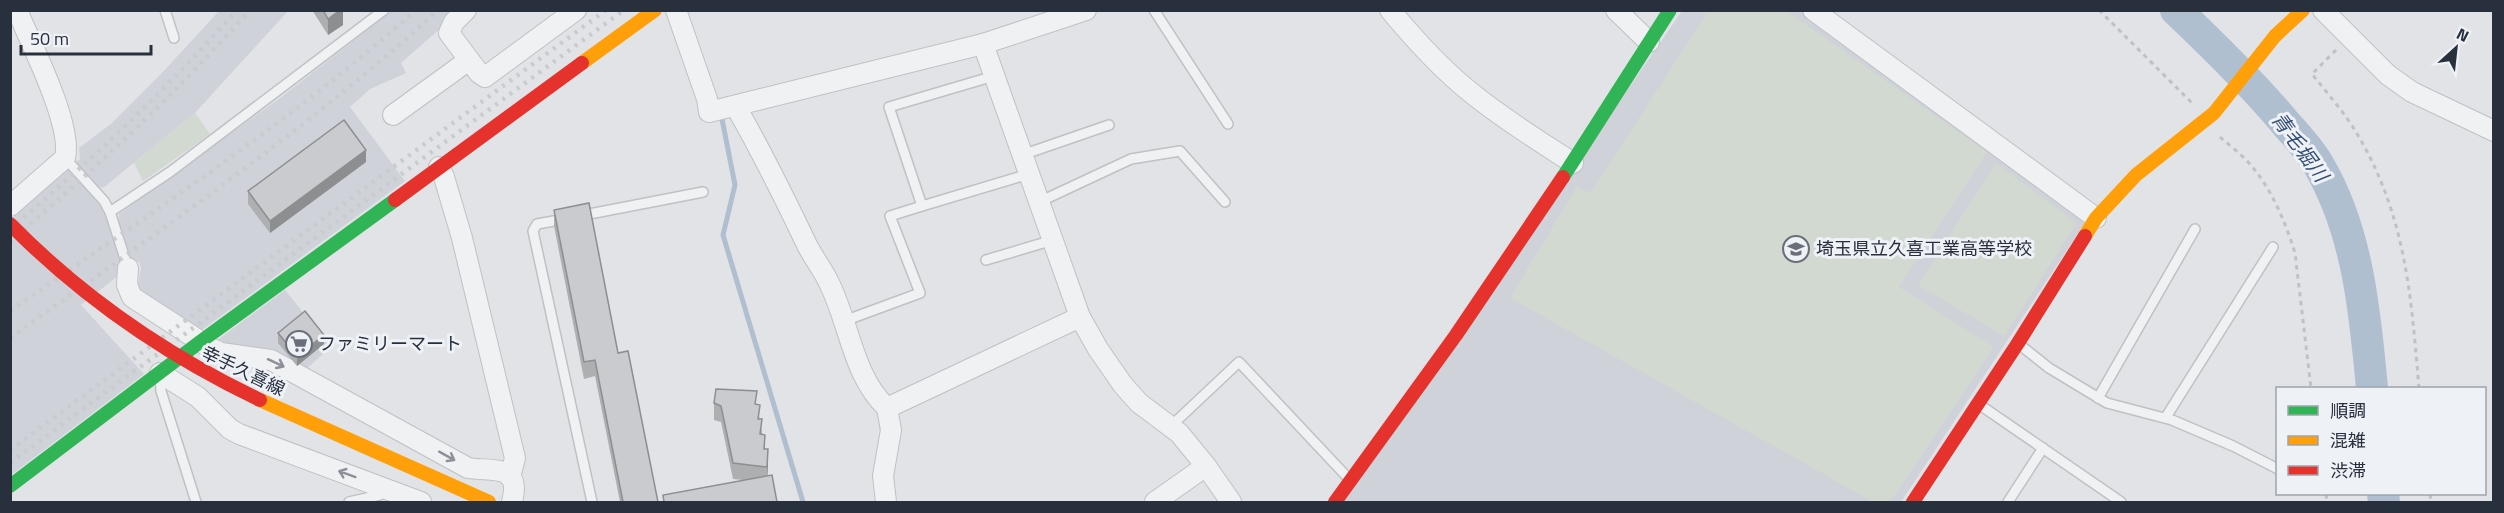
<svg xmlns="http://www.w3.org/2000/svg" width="2504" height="513" font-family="'Titillium Web','Noto Sans JP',sans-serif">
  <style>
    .built { fill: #cfd2d9 }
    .green { fill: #d1d9d1 }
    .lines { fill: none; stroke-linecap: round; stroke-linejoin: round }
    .stream { stroke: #b0bfd0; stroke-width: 5 }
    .river { stroke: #b0bfd0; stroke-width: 32 }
    .lane-casing { stroke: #bfc1c4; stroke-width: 12 }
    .street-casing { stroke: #bfc1c4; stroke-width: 22 }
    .path { stroke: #bfc1c6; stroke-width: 3; stroke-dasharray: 4.5 4.5; stroke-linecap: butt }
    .lane { stroke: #f0f1f2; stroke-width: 9 }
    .street { stroke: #f0f1f2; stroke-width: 20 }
    .fast { stroke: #30b455; stroke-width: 14 }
    .slow { stroke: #ff9f0a; stroke-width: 14 }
    .jam { stroke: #e5322d; stroke-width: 14 }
    .rail { stroke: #c9cbce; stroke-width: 4.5; stroke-dasharray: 3 6; stroke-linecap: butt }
    .jam-bridge { stroke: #e5322d; stroke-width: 14 }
    .wall { fill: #adafb1 }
    .shaded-wall { fill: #8d8e90 }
    .building { fill: #c9cbce; stroke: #8d8e90; stroke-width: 1.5 }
    .oneway { stroke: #8c9098 }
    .labels { text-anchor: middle; stroke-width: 6; stroke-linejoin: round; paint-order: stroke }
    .poi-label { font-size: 18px; fill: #28303e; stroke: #eef1f5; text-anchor: start }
    .street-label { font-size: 18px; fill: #28303e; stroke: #eef1f5 }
    .water-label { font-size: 20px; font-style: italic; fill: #344e71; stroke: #eef1f5 }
  </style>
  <rect width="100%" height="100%" fill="#e1e3e6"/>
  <g class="built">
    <path d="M219 11H288L195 113 103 188 99 187 76 162 80 159 79 148 112 123 161 74Z"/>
    <path d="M392 11H460L401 63 406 73 370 89 350 107 405 181 199 332 140 295 138 284 141 268 139 261 133 264 118 221 119 214 280 98Z"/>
    <path d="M1682 11H1806L2086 221 1901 502H1342Z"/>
    <path d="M67 168 101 207 110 228 124 271 81 305 144 374 11 475V219Z"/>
    <path d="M285 290 331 347 304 371 216 341Z"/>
  </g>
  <g class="green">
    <path d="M1703 11H1787L1987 152 1899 287 1994 347 1890 502H1873L1510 298 1577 186 1590 193 1706 15Z"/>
    <path d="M195 113 210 134 143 181 134 163Z"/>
    <path d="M1996 163 2077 223 2004 336 1918 285Z"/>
  </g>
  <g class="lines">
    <path class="stream" d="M722 119 735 185 723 235 803 502"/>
    <g class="river">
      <path d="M2176 10C2215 47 2253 84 2287 125 2298 137 2310 150 2318 164 2358 231 2365 313 2372 388"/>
      <path d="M2383 494 2384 502"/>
    </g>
    <defs>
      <g id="lane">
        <path d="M165 10 174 38"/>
        <path d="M1154 10 1228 124"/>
        <path d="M994 76 889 107 922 206 1029 174"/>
        <path d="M1022 155 1109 125"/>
        <path d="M65 158 104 201 110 212 128 268"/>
        <path d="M1039 202 1131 159 1180 151 1225 202"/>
        <path d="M110 212 170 172 384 10"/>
        <path d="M579 216 703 192"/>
        <path d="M565 219 537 224 533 231 592 502"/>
        <path d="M986 260 1053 240"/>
        <path d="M844 321 920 293 890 216 922 206"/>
        <path d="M2020 345 2049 368 2107 403 2172 420 2233 446 2278 469"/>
        <path d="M160 378 161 391 196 502"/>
        <path d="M2098 398 2195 229"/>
        <path d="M1980 405 2121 502"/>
        <path d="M2166 417 2273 247"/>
        <path d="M1171 426 1239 362 1350 480"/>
        <path d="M349 502 380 495 385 491"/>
        <path d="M2008 502 2043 448"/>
      </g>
      <g id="street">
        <path d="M466 10 454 22 449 33 479 73 485 77 576 10"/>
        <path d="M676 10 707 99 709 112 983 44 1086 10"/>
        <path d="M1390 10C1415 40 1443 71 1474 95 1505 120 1539 141 1573 163"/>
        <path d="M1616 10 1649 42"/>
        <path d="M1813 10 2096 218"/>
        <path d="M2323 10 2388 75 2412 92 2494 131"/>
        <path d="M983 44 1080 317 1098 349 1123 385 1139 403 1179 433 1206 466 1231 502"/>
        <path d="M736 107C762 152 785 199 807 245 814 259 824 271 830 285 850 326 853 376 887 408L1080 317"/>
        <path d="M393 115 469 60"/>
        <path d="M439 167 444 177 462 238 515 458 510 477"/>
        <path d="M10 206 65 158C73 125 31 44 17 10"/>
        <path d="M128 268 127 285 132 297 209 347 221 353 271 360 468 468C493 472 522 463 512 502"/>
        <path d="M160 373 198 397 230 429 239 434 421 502"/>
        <path d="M886 502 883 476 891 430 887 408"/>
        <path d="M1155 502 1206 466"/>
      </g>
    </defs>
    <use href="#lane" class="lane-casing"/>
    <use href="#street" class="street-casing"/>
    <g class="path">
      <path d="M2099 10 2193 104"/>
      <path d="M2336 50 2312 74C2327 93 2344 112 2356 132 2406 215 2411 295 2419 388"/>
      <path d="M2220 137C2229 145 2240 153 2248 162 2271 187 2285 221 2295 253L2311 388"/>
      <path d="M2326 494 2327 502"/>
      <path d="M2430 494 2431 502"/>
    </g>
    <use href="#lane" class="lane"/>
    <use href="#street" class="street"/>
    <g class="fast">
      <path d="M1563 177 1670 10"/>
      <path d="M10 486 200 342 395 200"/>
    </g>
    <g class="slow">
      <path d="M582 63 655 10"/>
      <path d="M2085 236 2096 218 2136 175 2214 113 2275 36 2303 10"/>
      <path d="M260 400 489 502"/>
    </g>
    <g class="jam">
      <path d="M395 200 582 63"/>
      <path d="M1335 502 1456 335 1563 177"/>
      <path d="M1913 502 2018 343 2085 236"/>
    </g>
    <g class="rail">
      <path d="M10 229C91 161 167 89 237 10"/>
      <path d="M10 242C95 169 176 94 250 10"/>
      <path d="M10 311C148 215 290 123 416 10"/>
      <path d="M10 338C156 233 305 132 438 10"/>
      <path d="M10 450 606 10"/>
      <path d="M10 463 624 10"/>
    </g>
    <path class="jam-bridge" d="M10 224C83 298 166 355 260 400"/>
  </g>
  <g class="wall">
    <path d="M312 10H343V25L328 35Z"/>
    <path d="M366 162 270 233 248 204V191Z"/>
    <path d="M554 210 618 353 658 502H620L595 376 584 379 554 226Z"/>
    <path d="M278 333 324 344 297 366 278 343Z"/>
    <path d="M714 403 757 404 768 466 767 476 777 502H663V495L743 480 733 479 721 422 714 420Z"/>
  </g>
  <g class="shaded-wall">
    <path d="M340 10H343V25L328 35V19Z"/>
    <path d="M366 150V162L270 233V221Z"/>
    <path d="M324 335V344L297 366V356Z"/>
    <path d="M768 449V466L767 483V467Z"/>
  </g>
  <g class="building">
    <path d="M323 10H340L328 19Z"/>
    <path d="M344 120 366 150 270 221 248 191Z"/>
    <path d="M589 203 618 353 628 351 658 502H623L595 360 584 362 554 210Z"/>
    <path d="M305 311 324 335 297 356 278 333Z"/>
    <path d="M716 389 757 391 755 404 760 405 758 419H762L760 434 765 435 764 449H768L767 467 733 463 721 406 714 403Z"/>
    <path d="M772 475 777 502H664L663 495Z"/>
  </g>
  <defs><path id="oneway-shaft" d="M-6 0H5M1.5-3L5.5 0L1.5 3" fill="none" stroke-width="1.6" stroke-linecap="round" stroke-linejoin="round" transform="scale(1.5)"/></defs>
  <g class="oneway">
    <use href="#oneway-shaft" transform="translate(276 363) rotate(25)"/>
    <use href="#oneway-shaft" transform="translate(447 456) rotate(29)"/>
    <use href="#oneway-shaft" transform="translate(347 474) rotate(-160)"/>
  </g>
  <defs>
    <symbol id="school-ring" viewBox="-11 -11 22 22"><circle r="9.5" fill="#eef1f5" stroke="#696f79" stroke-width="1.5"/><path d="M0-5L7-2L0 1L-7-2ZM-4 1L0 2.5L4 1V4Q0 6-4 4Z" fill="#696f79"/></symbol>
    <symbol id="supermarket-ring" viewBox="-11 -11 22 22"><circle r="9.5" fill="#eef1f5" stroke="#696f79" stroke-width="1.5"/><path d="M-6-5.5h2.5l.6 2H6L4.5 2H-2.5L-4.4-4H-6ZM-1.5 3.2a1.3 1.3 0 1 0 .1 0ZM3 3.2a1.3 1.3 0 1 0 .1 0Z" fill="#696f79"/></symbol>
  </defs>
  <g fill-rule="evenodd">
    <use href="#school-ring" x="1781" y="234" width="30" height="30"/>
    <use href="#supermarket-ring" x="284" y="329" width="30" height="30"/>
  </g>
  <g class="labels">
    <g class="poi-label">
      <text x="1816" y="255">埼玉県立久喜工業高等学校</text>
      <text x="318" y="350">ファミリーマート</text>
    </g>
    <g class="street-label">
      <text transform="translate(243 371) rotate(26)" y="6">幸手久喜線</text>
    </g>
    <g class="water-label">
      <text transform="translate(2300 147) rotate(54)" y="7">青毛堀川</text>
    </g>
  </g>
  <rect width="2504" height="513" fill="none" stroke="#28303e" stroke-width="24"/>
  <rect x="2276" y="387" width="210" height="108" fill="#eef1f5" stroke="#9fa4ac" stroke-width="1.5"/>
  <rect x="2288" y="406" width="30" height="9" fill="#30b455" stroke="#9fa4ac" stroke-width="1.5"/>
  <text x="2330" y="417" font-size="18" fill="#28303e">順調</text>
  <rect x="2288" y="436" width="30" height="9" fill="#ff9f0a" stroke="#9fa4ac" stroke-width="1.5"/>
  <text x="2330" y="447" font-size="18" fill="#28303e">混雑</text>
  <rect x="2288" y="466" width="30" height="9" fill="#e5322d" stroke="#9fa4ac" stroke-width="1.5"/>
  <text x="2330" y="477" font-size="18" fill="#28303e">渋滞</text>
  <g transform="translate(2456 48) rotate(27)" stroke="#eef1f5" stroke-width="4.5" paint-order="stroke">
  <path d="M0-4.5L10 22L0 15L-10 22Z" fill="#28303e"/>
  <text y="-9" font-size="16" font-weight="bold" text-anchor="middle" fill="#28303e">N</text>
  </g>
  <path d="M21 45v9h130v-9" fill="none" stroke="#28303e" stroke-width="3"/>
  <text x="30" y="45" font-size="18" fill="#28303e" stroke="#eef1f5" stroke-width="4.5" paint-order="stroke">50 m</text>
</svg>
